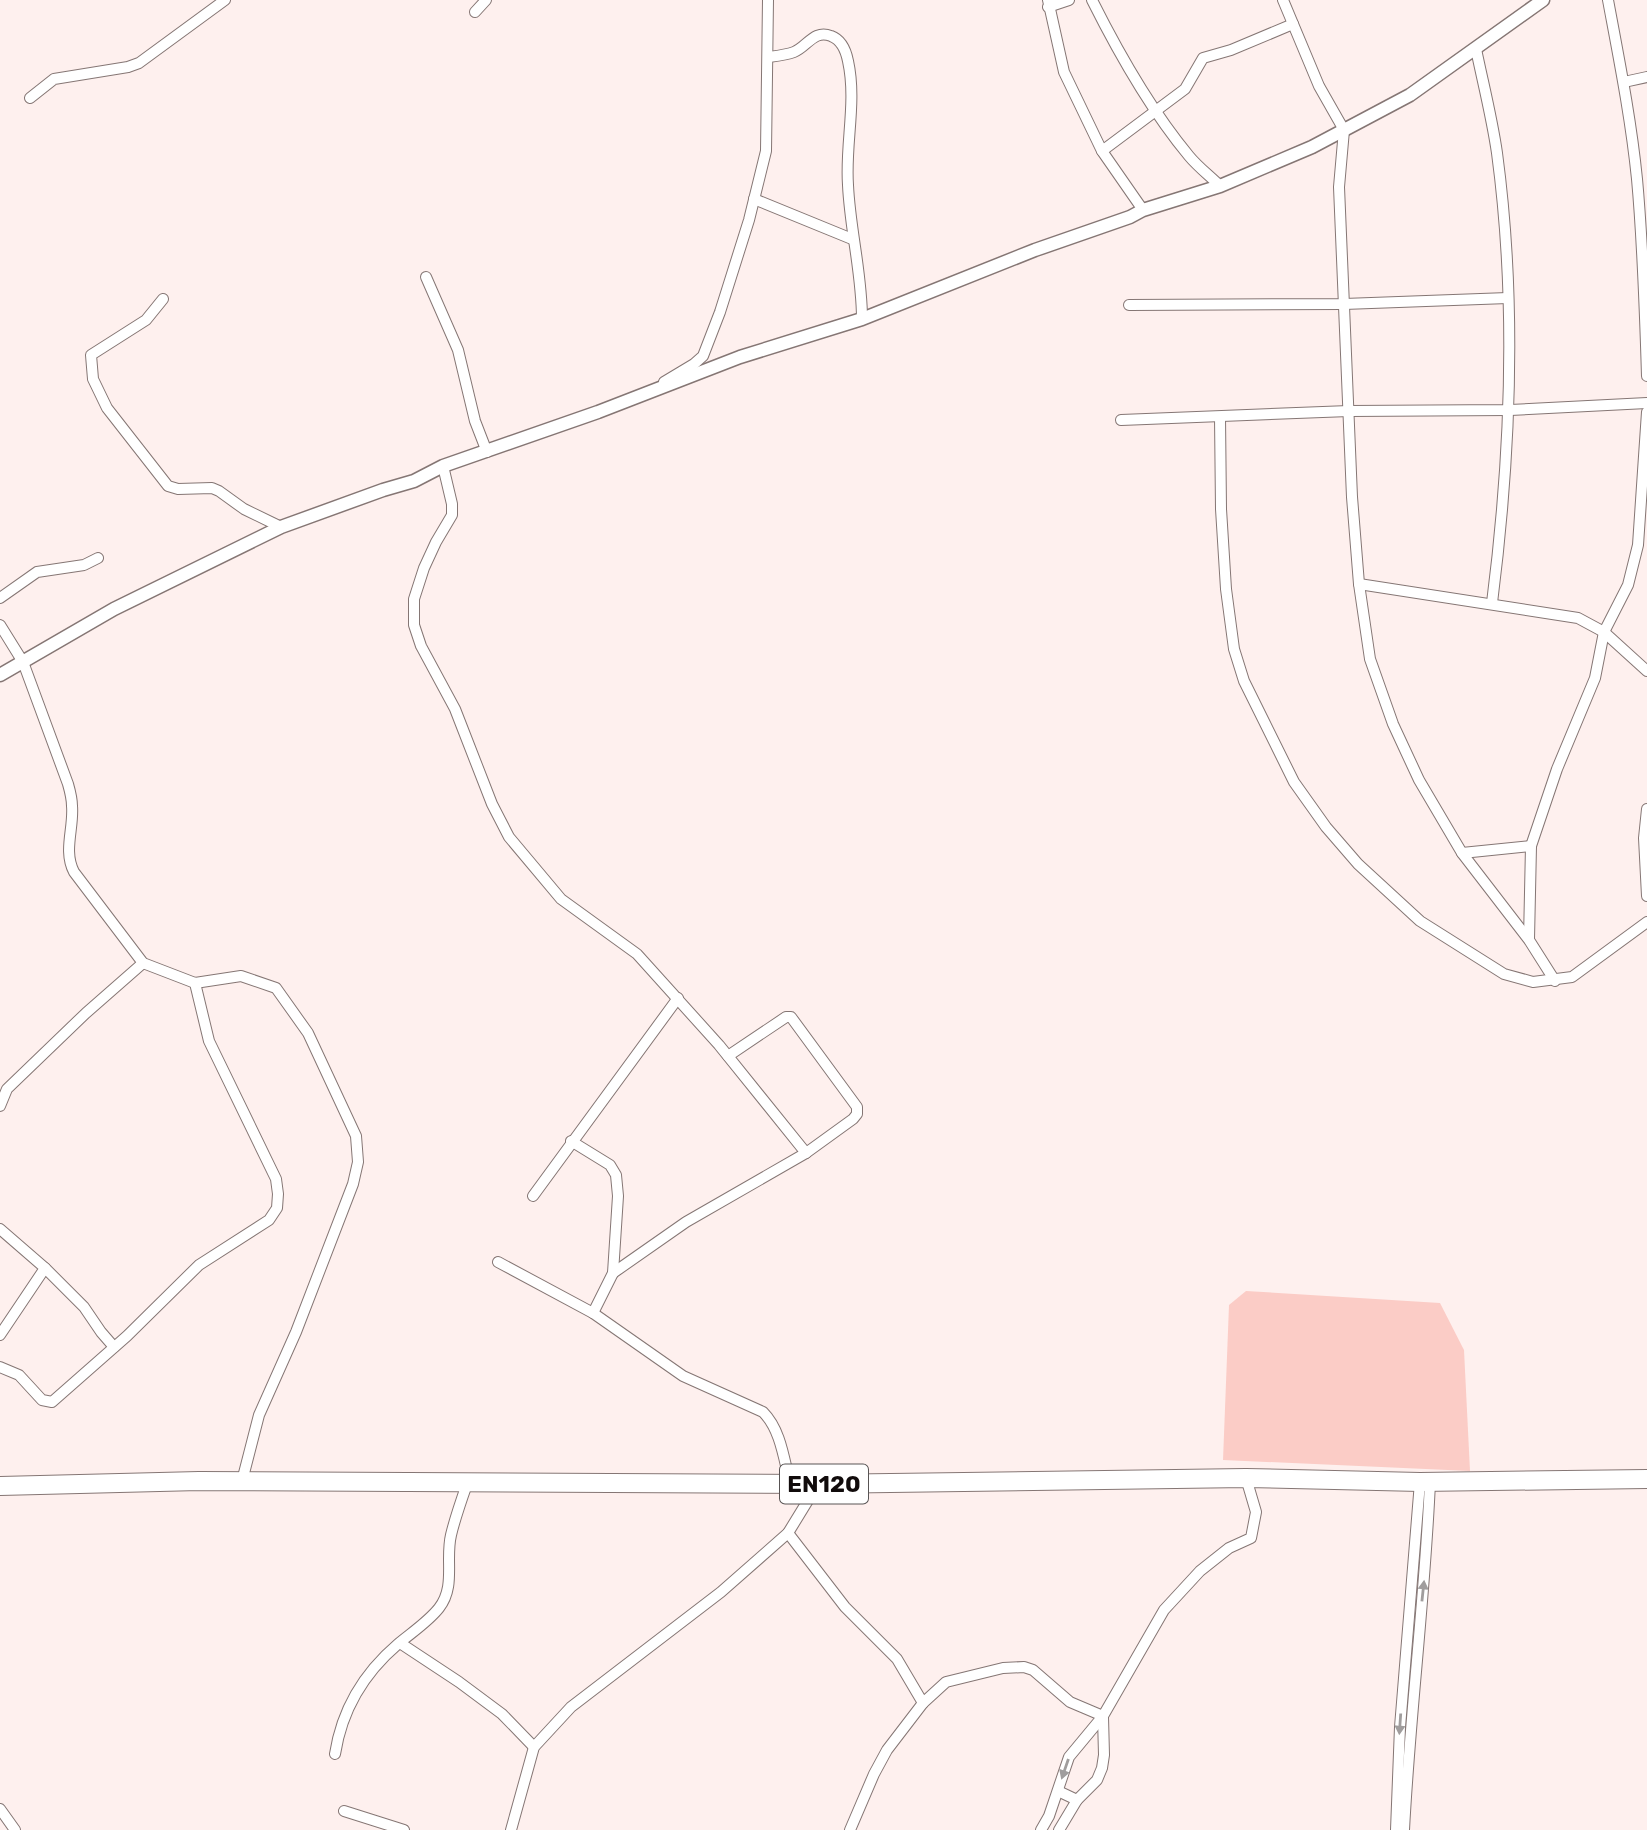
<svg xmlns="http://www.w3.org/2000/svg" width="1647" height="1830" font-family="Rubik,sans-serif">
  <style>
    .green { fill: #fbccc6 }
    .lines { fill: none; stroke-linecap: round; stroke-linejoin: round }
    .street-casing { stroke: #857674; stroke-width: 12 }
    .secondary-casing { stroke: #857674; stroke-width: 15 }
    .highway-casing { stroke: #857674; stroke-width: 20 }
    .street { stroke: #fff; stroke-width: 10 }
    .secondary { stroke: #fff; stroke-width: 12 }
    .highway { stroke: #fff; stroke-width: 18 }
    .oneway { fill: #a09d9d }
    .labels { text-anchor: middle; stroke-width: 6; stroke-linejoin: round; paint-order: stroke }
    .shield { fill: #fff; stroke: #585454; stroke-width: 2 }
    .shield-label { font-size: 23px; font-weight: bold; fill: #110b0b }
  </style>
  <rect width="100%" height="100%" fill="#fef0ee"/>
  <path class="green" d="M1246 1291 1440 1303 1464 1350 1470 1471 1223 1460 1229 1305Z"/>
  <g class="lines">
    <defs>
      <g id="street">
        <path d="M1048 0 1064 72 1102 151 1143 210"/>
        <path d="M1092 0C1119 54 1150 109 1189 156 1198 167 1210 176 1220 186"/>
        <path d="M1283 0 1319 86 1344 130 1339 187 1352 497 1359 584 1370 659 1393 724 1419 780 1462 853 1529 940 1555 981"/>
        <path d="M1608 0C1619 59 1631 119 1637 179 1643 244 1645 310 1647 376"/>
        <path d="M1048 7 1069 0"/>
        <path d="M475 12 486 0"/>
        <path d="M1476 49C1483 83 1492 118 1497 153 1517 302 1511 454 1492 603"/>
        <path d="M768 57C776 56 786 55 794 52 807 47 814 29 831 36 842 40 846 51 848 61 857 102 845 144 848 185 850 230 862 273 862 319"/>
        <path d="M1624 82 1647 77"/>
        <path d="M30 98 54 79 128 67 139 63 225 0"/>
        <path d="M1102 151 1185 89 1203 58 1231 50 1293 24"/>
        <path d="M754 199 852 239"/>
        <path d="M426 277 458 350 475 421 487 452"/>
        <path d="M163 299 146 320 91 355 93 379 107 408 168 486 178 489 212 488 219 491 244 509 281 527"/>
        <path d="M1129 305 1344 304 1508 298"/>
        <path d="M664 382 694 364 703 356 720 312 749 220 766 151 768 0"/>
        <path d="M1220 417 1221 509 1226 589 1234 649 1244 681 1294 782 1326 827 1358 864 1420 921 1504 974 1533 982 1572 977 1647 922"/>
        <path d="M1121 420 1349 411 1510 410 1647 403"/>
        <path d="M443 466 452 504V515L436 542 424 568 414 599V625L421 646 455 709 492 804 509 837 561 899 637 954 719 1045 806 1153"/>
        <path d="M1359 584 1578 618 1604 632 1647 671"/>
        <path d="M0 598 37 572 84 565 98 558"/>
        <path d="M0 625 23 662 68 784C70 791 72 798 72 806 74 828 63 851 74 872L143 963 195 983 241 976 276 988 308 1033 356 1136 358 1162 353 1184 296 1332 259 1415 242 1481"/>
        <path d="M1647 809 1644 838 1647 896"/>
        <path d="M1462 853 1531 846"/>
        <path d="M1529 939 1531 846 1557 769 1595 678 1604 632 1628 585 1638 545 1647 412"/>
        <path d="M0 1106 7 1089 86 1013 143 963"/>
        <path d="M571 1141 610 1165 616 1175 618 1196 613 1273 593 1313"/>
        <path d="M533 1196 678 998"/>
        <path d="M0 1229 45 1268 0 1335"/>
        <path d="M498 1262 593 1313 683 1376 763 1412C781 1430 784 1460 790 1483"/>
        <path d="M45 1268 84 1307 101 1332 114 1347"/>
        <path d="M613 1273 686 1222 806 1153 853 1119 857 1114V1107L791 1017H786L728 1056"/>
        <path d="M0 1367 19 1375 42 1400 52 1402 127 1336 199 1265 269 1220 277 1208 278 1194 276 1179 209 1041 195 983"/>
        <path d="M788 1533 845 1607 897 1659 923 1703 887 1750 874 1774 850 1830"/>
        <path d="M400 1643 459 1682 502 1714 534 1747"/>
        <path d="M923 1703 946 1682 1003 1668 1024 1667 1033 1670 1070 1702 1103 1716"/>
        <path d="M335 1754C342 1709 364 1673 398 1644 411 1633 428 1622 439 1608 456 1586 445 1560 451 1535 455 1518 461 1501 467 1484"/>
        <path d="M1058 1791 1077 1800"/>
        <path d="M0 1809 15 1830"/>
        <path d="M344 1811 404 1830"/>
        <path d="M511 1830 534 1747 571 1707 721 1592 788 1533 818 1484"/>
        <path d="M1041 1830 1049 1816 1069 1757 1103 1716 1164 1610 1200 1571 1229 1548 1251 1538 1256 1512 1246 1478"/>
        <path d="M1059 1830 1077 1800 1097 1780 1102 1768 1104 1755 1103 1717"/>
        <path d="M1396 1830 1400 1727 1420 1482"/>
        <path d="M1404 1830C1410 1714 1425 1598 1430 1482"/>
      </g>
      <path id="secondary" d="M0 675 114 609 281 527 383 490 414 481 443 466 598 412 740 357 862 319 1035 250 1130 217 1143 210 1220 186 1312 147 1410 95 1543 0"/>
      <path id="highway" d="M0 1486 199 1481 818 1484 1246 1478 1420 1482 1647 1479"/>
    </defs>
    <use href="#street" class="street-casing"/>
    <use href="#secondary" class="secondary-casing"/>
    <use href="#highway" class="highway-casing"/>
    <use href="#street" class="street"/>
    <use href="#secondary" class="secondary"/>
    <use href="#highway" class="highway"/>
  </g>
  <defs><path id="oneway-solid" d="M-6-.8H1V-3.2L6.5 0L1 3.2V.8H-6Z" transform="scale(1.75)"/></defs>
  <g class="oneway">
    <use href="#oneway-solid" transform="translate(1423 1591) rotate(-84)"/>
    <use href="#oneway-solid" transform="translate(1400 1724) rotate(94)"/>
    <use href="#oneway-solid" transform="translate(1065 1769) rotate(109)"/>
  </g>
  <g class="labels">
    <rect class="shield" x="780" y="1464.5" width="88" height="39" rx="5"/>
    <g class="shield-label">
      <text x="824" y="1492">EN120</text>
    </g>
  </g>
</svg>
